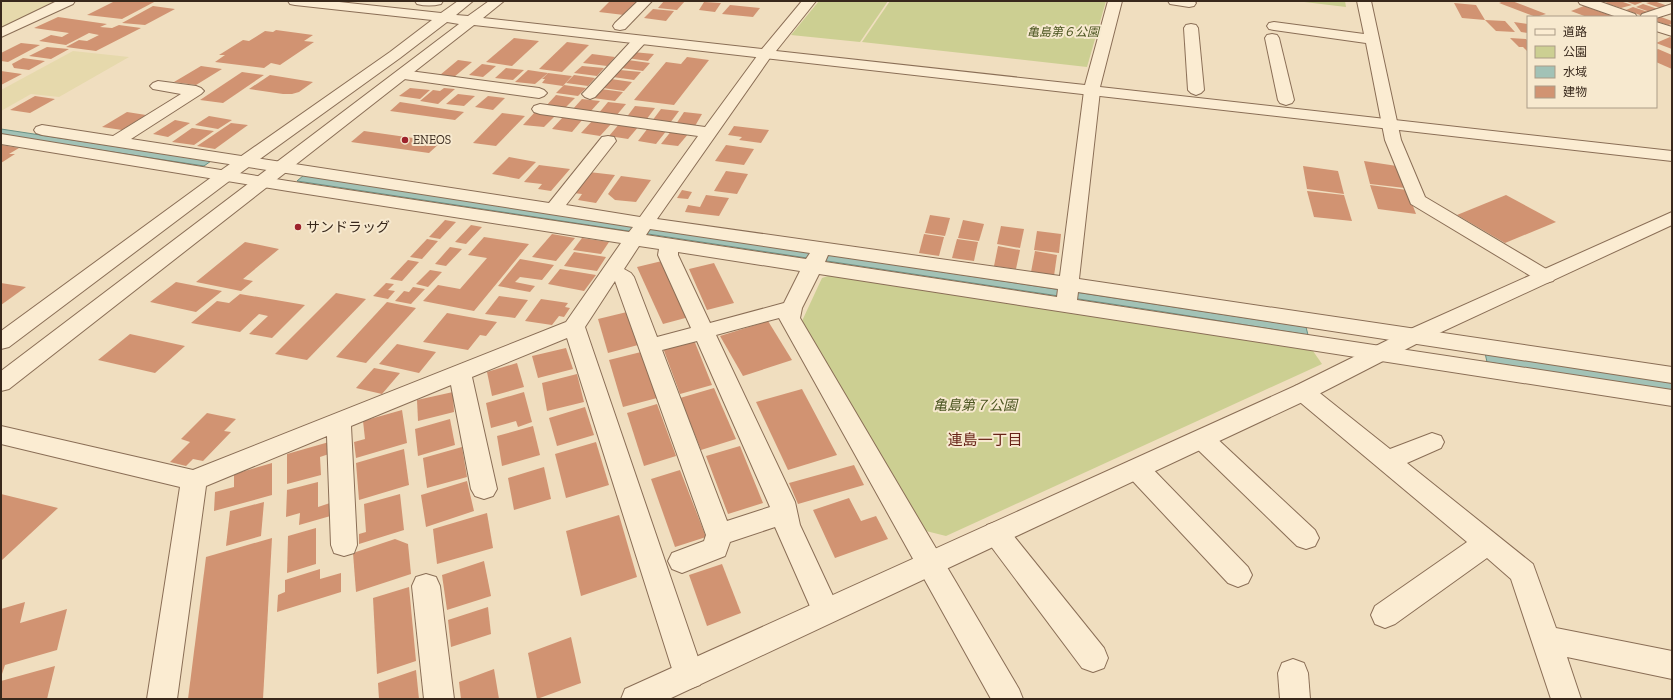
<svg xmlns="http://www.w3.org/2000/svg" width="1673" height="700" font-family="'Zilla Slab','Noto Sans JP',serif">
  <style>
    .farmland { fill: #e6d9ac }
    .green { fill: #cccf92 }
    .water { fill: #a2c2b6; stroke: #699084 }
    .building { fill: #d19372 }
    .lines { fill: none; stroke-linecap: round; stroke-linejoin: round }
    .minor-casing { stroke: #8a6e56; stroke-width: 2 }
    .tertiary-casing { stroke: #8a6e56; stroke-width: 2 }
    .minor { fill: #fbecd2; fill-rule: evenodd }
    .tertiary { fill: #fbecd2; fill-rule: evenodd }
    .poi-dot { fill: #9d222c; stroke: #f7e9cf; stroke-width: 1.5 }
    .labels { text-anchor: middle; stroke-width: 4; stroke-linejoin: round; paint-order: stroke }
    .far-park-label { font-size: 12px; font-style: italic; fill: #4c5621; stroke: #f7e9cf }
    .far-poi-label { font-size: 12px; fill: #38281c; stroke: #f7e9cf; text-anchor: start }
    .poi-label { font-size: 14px; fill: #38281c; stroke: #f7e9cf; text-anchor: start }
    .park-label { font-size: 14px; font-style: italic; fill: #4c5621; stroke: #f7e9cf }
    .neighbourhood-label { font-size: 15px; fill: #682418; stroke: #f7e9cf }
  </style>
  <rect width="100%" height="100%" fill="#f0debf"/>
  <g class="farmland">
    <path d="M1 1H58L1 28Z"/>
    <path d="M73 51 129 57 59 97 31 94 1 111V90Z"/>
  </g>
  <g class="green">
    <path d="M819 1H888L860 42 791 35Z"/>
    <path d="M890 1H1106L1087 67 862 42Z"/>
    <path d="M1296 1H1345L1346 7Z"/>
    <path d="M831 275 1313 351 1322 364 946 536 926 531 802 321 822 278Z"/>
  </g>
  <g class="water">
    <path d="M1 129 211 161 204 166 1 135Z"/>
    <path d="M304 175 1306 327 1308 335 1158 311 297 181Z"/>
    <path d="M1485 353 1672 383V391L1487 362Z"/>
  </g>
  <g class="building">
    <path d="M115 1H156L122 19 87 15Z"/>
    <path d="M610 1H638L624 15 599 12Z"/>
    <path d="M664 1H685L677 10 658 8Z"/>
    <path d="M1504 1H1512L1546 14 1536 17 1499 3Z"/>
    <path d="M1610 1H1620L1632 5 1621 8 1605 3Z"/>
    <path d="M1625 1H1645L1635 5Z"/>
    <path d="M1654 1 1668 6 1660 8 1646 3Z"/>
    <path d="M704 2 721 3 715 12 699 10Z"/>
    <path d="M1454 3 1476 5 1485 20 1462 18Z"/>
    <path d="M1643 4 1658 9 1650 12 1636 7Z"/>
    <path d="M730 5 760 8 753 17 722 14Z"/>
    <path d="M153 6 175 9 145 25 122 23Z"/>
    <path d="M1584 6 1612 16 1587 17 1571 11Z"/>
    <path d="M1633 7 1648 12 1640 15 1626 10Z"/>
    <path d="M653 9 674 11 666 21 644 18Z"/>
    <path d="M58 17 107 24 100 27 112 28 119 25 141 28 96 51 66 47 79 40 87 41 99 35 89 33 66 45 39 41 51 35 62 37 69 33 34 28Z"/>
    <path d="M1661 17 1672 21V24L1668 25 1656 21V19Z"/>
    <path d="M1485 20 1505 21 1515 32 1496 31Z"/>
    <path d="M1514 22 1528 24V33L1521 32Z"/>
    <path d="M276 30 313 35 304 41 314 42 280 65 271 63 264 68 215 62 225 55H219L243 40 249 41 265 31 273 32Z"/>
    <path d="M1670 37 1672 38V49L1656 43Z"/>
    <path d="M514 38 539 41 512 66 486 62Z"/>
    <path d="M1510 38 1526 39 1528 41V52L1523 47H1519Z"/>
    <path d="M567 42 589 45 562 72 539 69Z"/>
    <path d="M21 43 40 45 8 62 1 61V53Z"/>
    <path d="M47 47 69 49 51 59 29 56Z"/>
    <path d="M1658 49 1672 55V69L1656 62V50Z"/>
    <path d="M633 52 654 54 648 61 627 58Z"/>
    <path d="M592 54 615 57 607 66 583 63Z"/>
    <path d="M687 57 709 60 674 105 634 100 666 62 681 64Z"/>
    <path d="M23 58 45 61 29 70 14 68 12 64Z"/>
    <path d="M458 60 472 62 454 77 440 75Z"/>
    <path d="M628 60 650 63 643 71 621 68Z"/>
    <path d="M482 64 496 66 483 77 469 75Z"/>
    <path d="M201 66 222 69 196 85 174 82Z"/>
    <path d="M582 66 604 68 597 76 574 73Z"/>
    <path d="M506 68 524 70 513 80 495 78Z"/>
    <path d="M528 70 548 73 535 84 515 82Z"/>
    <path d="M620 70 641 72 634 80 613 77Z"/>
    <path d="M1 71 22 74 1 85Z"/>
    <path d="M242 72 264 75 223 103 200 100Z"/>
    <path d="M548 73 572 76 563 86 542 83 545 79H542Z"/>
    <path d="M270 75 313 82 299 92 292 94H283L249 89Z"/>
    <path d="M574 75 595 78 588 86 566 83Z"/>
    <path d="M611 79 632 82 624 91 603 88Z"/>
    <path d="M564 85 586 88 578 96 556 93Z"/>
    <path d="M410 88 430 90 420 99 399 96Z"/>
    <path d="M444 88 455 89 438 104 420 101 433 90 440 91Z"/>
    <path d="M601 89 623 92 615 101 593 98Z"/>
    <path d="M458 94 475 96 464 106 446 104Z"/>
    <path d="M556 95 575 98 564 109 545 107Z"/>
    <path d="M35 96 55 99 30 113 10 110Z"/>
    <path d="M488 96 505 98 493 110 475 107Z"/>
    <path d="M582 99 600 101 590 112 572 110Z"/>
    <path d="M400 102 464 112 455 120 390 111Z"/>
    <path d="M608 102 626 104 616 116 598 114Z"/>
    <path d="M635 106 655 108 646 120 626 118Z"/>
    <path d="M661 109 679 111 670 123 652 121Z"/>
    <path d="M127 112 146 115 122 130 102 127Z"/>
    <path d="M535 112 556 115 544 127 523 125Z"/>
    <path d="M684 112 702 114 695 126 676 124Z"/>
    <path d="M502 113 525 116 496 146 473 143Z"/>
    <path d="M209 116 232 120 218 129 195 125Z"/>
    <path d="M563 117 583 119 572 132 552 129Z"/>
    <path d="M175 120 190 123 168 137 153 134Z"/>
    <path d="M593 120 612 123 600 136 581 133Z"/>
    <path d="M231 123 248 125 215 149 197 146Z"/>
    <path d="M620 123 639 126 628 139 609 136Z"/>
    <path d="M734 126 769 130 761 143 739 140 742 137 728 135Z"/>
    <path d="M192 128 214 131 194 145 172 142Z"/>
    <path d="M648 128 667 130 656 144 638 141Z"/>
    <path d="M672 130 689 133 678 146 661 144Z"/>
    <path d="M364 131 441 142 429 153 351 142Z"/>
    <path d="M726 145 754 149 744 165 715 161Z"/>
    <path d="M1 146 2 145 19 148 9 154H15L1 163Z"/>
    <path d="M509 157 536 162 519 179 492 174Z"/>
    <path d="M1364 161 1397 166 1405 188 1370 184Z"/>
    <path d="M539 165 570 169 551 191 538 189 542 184 524 182Z"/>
    <path d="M1303 166 1338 171 1344 194 1307 189Z"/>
    <path d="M726 171 748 174 737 194 714 191Z"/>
    <path d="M589 172 615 175 596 203 578 200 582 194 573 193Z"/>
    <path d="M621 176 651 180 636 202 615 200 608 194Z"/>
    <path d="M1370 185 1407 190 1416 214 1378 209Z"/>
    <path d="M682 190 692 192 688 199 677 198Z"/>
    <path d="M1307 191 1344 195 1352 221 1314 217Z"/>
    <path d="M706 195 729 198 719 216 685 212 688 205 700 207Z"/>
    <path d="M1506 195 1556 222 1505 243 1457 215Z"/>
    <path d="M930 215 950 218 945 236 925 233Z"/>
    <path d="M445 220 456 222 440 239 429 237Z"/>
    <path d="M963 220 984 224 979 241 958 238Z"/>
    <path d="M471 225 482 227 466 244 455 242Z"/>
    <path d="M1001 226 1024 229 1020 248 997 244Z"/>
    <path d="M1037 231 1061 234 1059 253 1034 250Z"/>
    <path d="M552 234 575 238 556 261 532 257Z"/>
    <path d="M924 234 944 237 939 256 919 253Z"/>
    <path d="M484 237 529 244 474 311 423 301 438 285 460 289 487 258 468 255Z"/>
    <path d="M582 238 609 242 601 254 573 250Z"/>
    <path d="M427 239 438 241 422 259 410 257Z"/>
    <path d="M957 239 978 242 974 261 952 258Z"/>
    <path d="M245 242 279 249 243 279 253 281 241 291 196 282Z"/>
    <path d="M998 246 1020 250 1016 269 994 266Z"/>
    <path d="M450 247 462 249 446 266 435 264Z"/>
    <path d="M1035 251 1057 255 1054 276 1031 272Z"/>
    <path d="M574 252 606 257 597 271 564 266Z"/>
    <path d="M520 259 554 265 542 280 520 277 515 282 535 286 530 292 498 286Z"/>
    <path d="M408 260 419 262 402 281 390 279Z"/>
    <path d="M662 261 689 317 663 324 637 267Z"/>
    <path d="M714 263 734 303 707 310 689 269Z"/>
    <path d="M560 269 596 275 584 291 548 284Z"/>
    <path d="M430 270 442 272 428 287 416 284Z"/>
    <path d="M176 282 222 291 196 312 150 302Z"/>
    <path d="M1 283 26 287 1 305Z"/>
    <path d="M386 283 394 284 388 290 395 291 388 299 373 296Z"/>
    <path d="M413 287 425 289 411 304 395 301 404 291 409 292Z"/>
    <path d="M336 293 366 299 307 360 275 354Z"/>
    <path d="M240 294 305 305 272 338 249 334 268 316 259 314 240 332 191 323 217 301 229 303Z"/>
    <path d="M499 296 528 300 515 318 485 314Z"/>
    <path d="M541 299 568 303 565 307 570 308 564 317 559 316 552 325 525 321Z"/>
    <path d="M387 302 416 308 366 363 336 357Z"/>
    <path d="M627 312 638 345 608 353 598 319Z"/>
    <path d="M447 313 497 322 486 336 480 335 468 350 423 342Z"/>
    <path d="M768 321 792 360 743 376 720 336Z"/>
    <path d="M130 334 185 346 155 373 98 360Z"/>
    <path d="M694 340 712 385 680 394 663 348Z"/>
    <path d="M397 344 436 352 419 373 379 364Z"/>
    <path d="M566 348 573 369 538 378 532 356Z"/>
    <path d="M641 352 657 398 623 407 609 360Z"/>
    <path d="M517 363 524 387 492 396 487 372Z"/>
    <path d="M374 368 400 373 382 394 356 388Z"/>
    <path d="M577 374 584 402 547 411 542 383Z"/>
    <path d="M714 388 736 439 701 450 680 398Z"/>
    <path d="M802 389 837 455 788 470 756 402Z"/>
    <path d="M453 392 454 412 418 421 417 400Z"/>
    <path d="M524 392 532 422 518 427 516 421 491 428 486 403Z"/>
    <path d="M657 404 676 456 644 466 627 413Z"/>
    <path d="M585 407 594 435 557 446 549 418Z"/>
    <path d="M402 410 407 443 356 458 354 442 365 439 363 421Z"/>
    <path d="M207 413 236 419 224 431 231 432 203 461 193 459 186 466 170 462 190 442 181 439Z"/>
    <path d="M450 419 455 445 418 456 415 429Z"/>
    <path d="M533 426 540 455 502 466 497 436Z"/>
    <path d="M329 442V454L320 457 321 475 287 484V454Z"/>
    <path d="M596 442 609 485 566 498 555 454Z"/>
    <path d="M740 446 763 503 728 514 706 456Z"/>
    <path d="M462 447 467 477 427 488 423 458Z"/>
    <path d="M404 449 409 485 359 500 356 463Z"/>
    <path d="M272 463V495L214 511 215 492 234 487V474Z"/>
    <path d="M854 465 864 485 798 504 789 483Z"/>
    <path d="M544 467 551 499 514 510 508 478Z"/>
    <path d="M680 470 706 537 675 547 651 479Z"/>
    <path d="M467 481 474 511 426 527 421 495Z"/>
    <path d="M318 482V507L333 502 334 515 299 525 300 513 286 517 287 490Z"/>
    <path d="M1 494 58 508 1 561Z"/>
    <path d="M400 494 404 530 359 544V534L366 532 364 504Z"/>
    <path d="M849 498 861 521 876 516 888 539 835 558 813 510Z"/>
    <path d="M264 502 261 536 226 546 230 511Z"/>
    <path d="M487 513 493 548 437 564 433 529Z"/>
    <path d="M619 515 637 577 581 596 566 531Z"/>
    <path d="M316 528V564L287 573 288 536Z"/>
    <path d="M272 538 263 699H188L206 557Z"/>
    <path d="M395 539 408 544 411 574 356 592 353 553Z"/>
    <path d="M484 561 491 596 447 610 442 575Z"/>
    <path d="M722 564 741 613 707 626 689 575Z"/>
    <path d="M320 569V579L341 573V592L277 612 278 595 285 592V580Z"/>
    <path d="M409 587 416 661 377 674 373 598Z"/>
    <path d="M25 602 20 623 67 609 57 650 5 665 1 677V609Z"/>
    <path d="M488 607 491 634 451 647 448 620Z"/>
    <path d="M571 637 581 683 537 699 528 653Z"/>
    <path d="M55 666 47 699H1V681Z"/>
    <path d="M494 669 499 699H461L459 682Z"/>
    <path d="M416 670 419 699H379L378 683Z"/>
  </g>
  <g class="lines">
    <defs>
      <g id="minor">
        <path d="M57 1H75L73 4 1 37V28Z"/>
        <path d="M638 1H652L625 29 620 30 615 29 613 26 615 23Z"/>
        <path d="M1168 1H1194L1196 3 1194 6 1189 7 1170 4Z"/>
        <path d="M1357 1H1371L1401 140 1425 197 1553 273 1556 277 1553 281 1546 283 1539 281 1411 204 1385 140 1366 43 1274 30 1269 29 1267 26 1269 23 1274 22 1364 34Z"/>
        <path d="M1578 1H1598L1635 14 1637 17H1617L1580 4Z"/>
        <path d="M1672 4V13L1656 18V17H1640L1642 14Z"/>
        <path d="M1656 22 1672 27V36L1656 31Z"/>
        <path d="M1191 24 1196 25 1198 28 1204 90 1201 93 1196 95 1191 93 1188 90 1184 28 1186 25Z"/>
        <path d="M1272 34 1277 35 1279 38 1294 100 1292 103 1286 105 1280 103 1278 100 1265 38 1267 35Z"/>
        <path d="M640 36 645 37 647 40 645 43 595 97 590 99 585 97 582 94 585 91 635 37Z"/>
        <path d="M765 51 770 52 772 55 657 219 1060 276 1084 91 1087 88 1092 86 1097 88 1100 91 1079 279 1672 367V383L1078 292 1077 300 1672 390V406L819 274 802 308 800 318 1019 689 1023 699H991L779 318 716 335 795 502 800 525 840 611 836 620 826 624 816 620 775 527 730 542 725 556 682 573 672 569 668 561 672 553 704 541 706 535 615 281 585 327 704 675 700 685 689 689 678 685 674 675 567 338 472 377 497 489 493 496 484 499 475 496 471 489 451 385 351 426 357 545 354 553 344 556 334 553 331 545 327 436 206 486 177 699H147L180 487 1 444V426L193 470 566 322 621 243 288 191 1 144V134L288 181 629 232 633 227 42 135 36 133 34 130 36 127 42 125 113 136 181 94 153 89 150 86 153 83 158 81 196 86 201 88 204 91 201 94 131 139 549 203 602 137 608 136 614 137 616 141 566 205 640 217 698 136 540 114 534 112 532 109 534 106 540 104 705 127 760 52ZM650 229 810 253 806 259 646 235ZM639 246 659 249 658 255 691 328 657 337 634 277 631 273 624 269ZM678 252 800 271 784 303 710 323 678 255ZM828 255 1058 289 1057 297 825 262ZM697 341 770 507 727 521 662 350Z"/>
        <path d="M402 70 539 88 544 90 547 93 544 96 539 98 397 78 394 75 397 72Z"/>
        <path d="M1303 384 1311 386 1390 449 1432 433 1441 436 1444 442 1441 448 1407 463 1533 564 1556 628 1672 651V679L1567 657 1581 699H1551L1511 579 1487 558 1395 624 1385 628 1375 624 1371 615 1375 606 1467 542 1295 398 1291 392 1295 386Z"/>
        <path d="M1202 430 1211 433 1315 530 1319 538 1315 546 1306 549 1297 546 1193 445 1190 439 1193 433Z"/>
        <path d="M1137 459 1146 462 1248 567 1252 575 1248 583 1238 587 1228 583 1128 476 1124 469 1128 462Z"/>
        <path d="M996 522 1005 525 1104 648 1108 658 1104 668 1093 672 1082 668 987 541 983 533 987 525Z"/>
        <path d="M426 574 436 577 440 586 454 699H424L412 586 416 577Z"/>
        <path d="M1293 659 1304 663 1308 673 1310 699H1280L1278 673 1282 663Z"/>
      </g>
      <g id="tertiary">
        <path d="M288 1H330L441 13 458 1H473L456 15 468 16 489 1H504L483 18 762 49 802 1H816L776 51 1085 85 1108 1H1122L1100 87 1672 151V161L474 25 9 389 1 391V371L459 24 447 22 400 58 232 179 9 347 1 349V331L220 171 390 52 432 20 295 5 290 4Z"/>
        <path d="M415 1H443L441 4C433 6 425 6 417 4Z"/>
        <path d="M1672 212V225L1422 341 1311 398 669 699H621L625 689 1295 386 1406 331Z"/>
      </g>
    </defs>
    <use href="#minor" class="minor-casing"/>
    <use href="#tertiary" class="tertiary-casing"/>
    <use href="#minor" class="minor"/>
    <use href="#tertiary" class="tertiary"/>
  </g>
  <g class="poi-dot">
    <circle cx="405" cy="140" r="4"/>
    <circle cx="298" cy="227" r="4"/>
  </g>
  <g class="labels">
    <g class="far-park-label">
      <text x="1063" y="36">亀島第６公園</text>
    </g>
    <g class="far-poi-label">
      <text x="413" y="144">ENEOS</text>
    </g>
    <g class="poi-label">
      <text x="306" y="232">サンドラッグ</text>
    </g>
    <g class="park-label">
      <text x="975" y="410">亀島第７公園</text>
    </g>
    <g class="neighbourhood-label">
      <text x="985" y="445">連島一丁目</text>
    </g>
  </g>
  <rect width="1673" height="700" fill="none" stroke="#38281c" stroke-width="4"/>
  <rect x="1527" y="16" width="130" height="92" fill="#f7e9cf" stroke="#ab9c87"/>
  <rect x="1535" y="29" width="20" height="6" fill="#fbecd2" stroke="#ab9c87"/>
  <text x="1563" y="36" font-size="12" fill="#38281c">道路</text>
  <rect x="1535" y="46" width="20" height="12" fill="#cccf92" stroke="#ab9c87"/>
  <text x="1563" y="56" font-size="12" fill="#38281c">公園</text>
  <rect x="1535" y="66" width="20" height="12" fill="#a2c2b6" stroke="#ab9c87"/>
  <text x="1563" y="76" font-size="12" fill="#38281c">水域</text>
  <rect x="1535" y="86" width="20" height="12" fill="#d19372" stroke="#ab9c87"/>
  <text x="1563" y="96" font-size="12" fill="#38281c">建物</text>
</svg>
